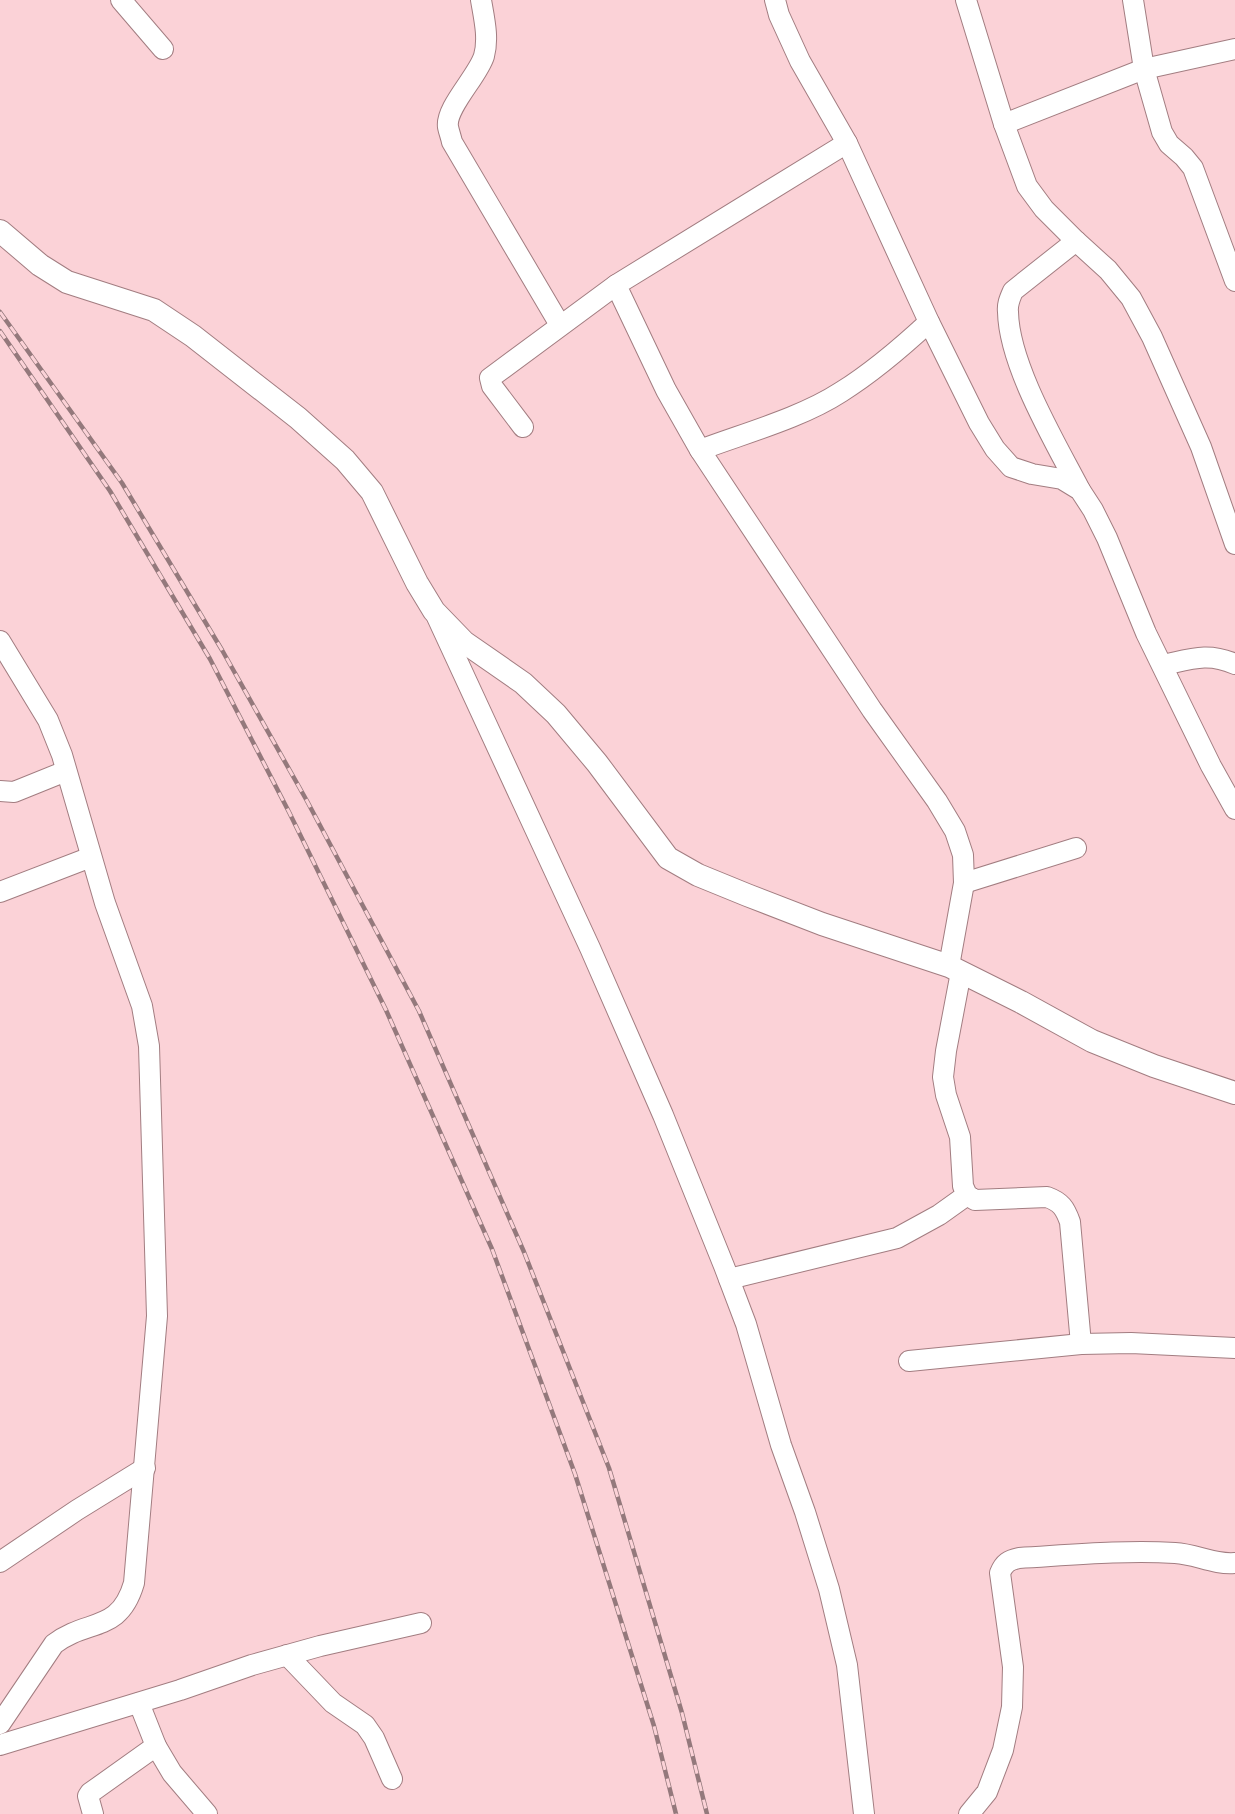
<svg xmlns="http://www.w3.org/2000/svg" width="1235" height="1814" font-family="Helvetica,sans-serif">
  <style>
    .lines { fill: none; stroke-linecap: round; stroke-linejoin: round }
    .minor-casing { stroke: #a27d81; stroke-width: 22 }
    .major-casing { stroke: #a27d81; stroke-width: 24 }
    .minor { stroke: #fff; stroke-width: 20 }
    .major { stroke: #fff; stroke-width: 22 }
    .rail-casing { stroke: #94797c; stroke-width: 4.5 }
    .rail { stroke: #fbd2d7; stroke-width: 3; stroke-dasharray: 9; stroke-linecap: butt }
  </style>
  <rect width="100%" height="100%" fill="#fbd2d7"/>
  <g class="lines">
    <defs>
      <g id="minor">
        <path d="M121 0 163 49"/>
        <path d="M481 0C484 18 489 38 484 56 478 76 445 108 448 127 449 132 451 137 452 142L560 325"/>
        <path d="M775 0 779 15 800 61 847 143 929 322 979 423 995 449 1011 467 1032 474 1062 479 1080 490 1093 510 1107 538 1146 633 1211 766 1235 809"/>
        <path d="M966 0 1004 124 1027 186 1044 209 1076 241 1013 291C1010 298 1007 304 1008 312 1009 365 1055 442 1080 490"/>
        <path d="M1133 0 1144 69 1162 132 1169 144 1184 157 1193 168 1235 281"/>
        <path d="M1004 124 1144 69 1235 49"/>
        <path d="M847 143 616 285 666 390 700 450 872 710 937 801 955 831 963 855 964 883 949 966"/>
        <path d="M1076 241 1108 270 1131 298 1152 337 1201 447 1235 544"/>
        <path d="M523 427 492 386 490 378 616 285"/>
        <path d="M700 450C745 433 801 418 841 392 873 372 901 348 929 322"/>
        <path d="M437 617 590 948 663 1115 724 1266 746 1324 781 1445 805 1512 829 1589 847 1665 864 1814"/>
        <path d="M0 641 48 720 62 755 105 903 142 1006 149 1046 157 1316 134 1583C119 1634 88 1618 54 1644L0 1724"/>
        <path d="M1163 665C1191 659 1208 652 1235 664"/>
        <path d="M0 791 14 792 66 771"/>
        <path d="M964 883 1076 848"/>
        <path d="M0 892 91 857"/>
        <path d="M961 972 946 1051 943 1077 946 1095 960 1137 963 1186 967 1195 975 1200 1047 1197C1061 1202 1065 1208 1070 1222L1081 1344"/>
        <path d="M729 1279 897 1238 939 1215 967 1195"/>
        <path d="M909 1361 1081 1344 1131 1343 1235 1348"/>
        <path d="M0 1562 77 1510 145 1468"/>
        <path d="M287 1655 333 1703 365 1725 374 1738 392 1779"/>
        <path d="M139 1703 156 1746 172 1773 207 1814"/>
        <path d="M0 1745 180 1690 252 1665 320 1646 421 1623"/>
        <path d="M93 1814 88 1796 90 1793 156 1746"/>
        <path d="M969 1814 987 1792 1003 1750 1012 1707 1013 1667 1000 1573C1004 1563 1009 1560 1019 1558 1071 1555 1123 1550 1175 1553 1196 1554 1214 1565 1235 1563"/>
      </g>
      <path id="major" d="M0 231 40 265 67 282 154 310 193 336 298 418 345 460 372 492 417 583 434 611 464 642 523 683 556 714 597 763 668 858 698 875 747 895 822 924 949 966 1021 1002 1092 1041 1154 1066 1235 1093"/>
    </defs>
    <use href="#minor" class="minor-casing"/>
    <use href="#major" class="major-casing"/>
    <use href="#minor" class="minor"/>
    <use href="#major" class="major"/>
    <defs>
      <g id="rail">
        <path d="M0 312 122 483 222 650 307 801 419 1011 524 1252 609 1468 682 1713 707 1814"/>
        <path d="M0 331 110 491 210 659 289 812 386 1010 492 1249 575 1474 654 1726 676 1814"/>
      </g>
    </defs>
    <use href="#rail" class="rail-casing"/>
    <use href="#rail" class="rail"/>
  </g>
</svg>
